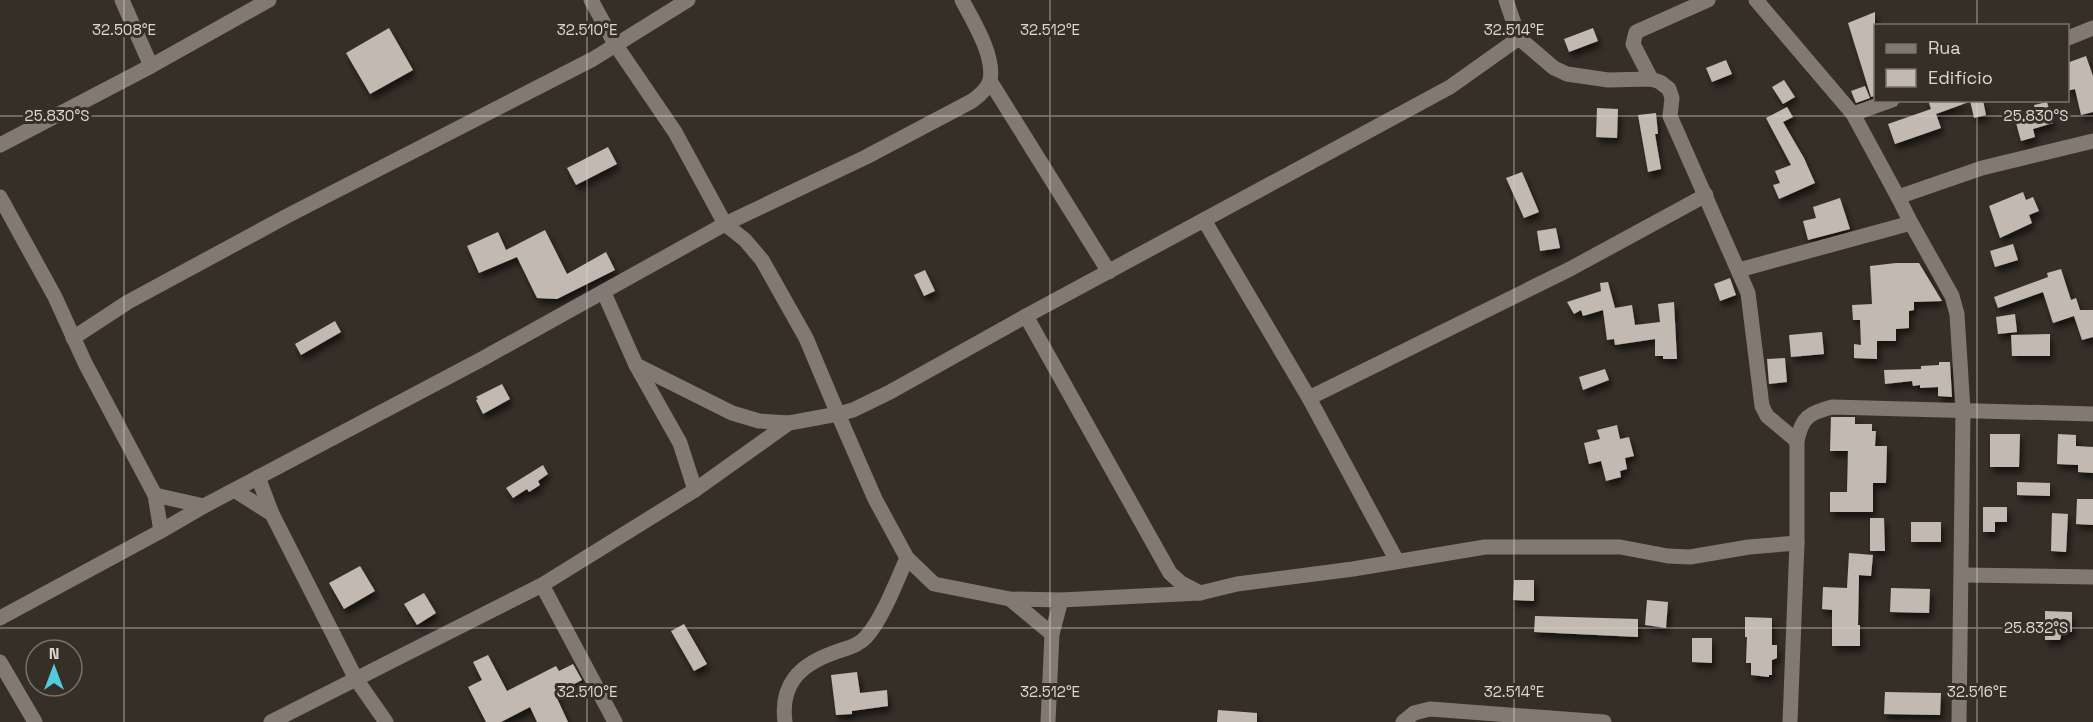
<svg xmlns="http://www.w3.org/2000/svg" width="2093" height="722" font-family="'Space Grotesk',sans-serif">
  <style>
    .building { fill: #c2bab1; filter: url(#shadow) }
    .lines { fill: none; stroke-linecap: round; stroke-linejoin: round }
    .minor { stroke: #827a72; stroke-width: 15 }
    .ticks { fill: none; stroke: #dbd7d3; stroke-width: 1.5; stroke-opacity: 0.45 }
    .ticks-label { font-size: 15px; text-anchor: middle; fill: #dbd7d3; stroke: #362f28; stroke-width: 6; stroke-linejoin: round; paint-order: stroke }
  </style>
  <defs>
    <filter id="shadow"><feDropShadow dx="3" dy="5.5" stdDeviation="3" flood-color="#0009"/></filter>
  </defs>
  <rect width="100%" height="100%" fill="#362f28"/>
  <g class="building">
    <path d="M1875 12V96L1871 97 1848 23Z"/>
    <path d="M389 28 413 70 370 94 346 53Z"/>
    <path d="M1593 28 1598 41 1569 52 1564 39Z"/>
    <path d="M2086 56 2093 76V112L2081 115 2075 89 2067 91V63Z"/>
    <path d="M1726 60 1732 74 1712 82 1706 68Z"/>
    <path d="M1784 80 1795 97 1783 104 1772 87Z"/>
    <path d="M1865 86 1870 98 1856 103 1851 91Z"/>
    <path d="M1928 100 1969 102 1936 114 1941 128 1895 144 1888 124 1931 109Z"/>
    <path d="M1970 100H1983L1986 115 1974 118Z"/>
    <path d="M2047 102 2053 123 2033 129 2035 137 2021 141 2015 119 2036 114 2034 105Z"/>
    <path d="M1787 107 1793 117 1783 122 1804 158 1815 183 1779 199 1773 185 1780 183 1775 171 1791 165 1766 118Z"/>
    <path d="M1597 108 1618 109 1617 138 1596 137Z"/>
    <path d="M1656 113 1658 134H1655L1661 169 1648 172 1638 115Z"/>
    <path d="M608 147 617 164 576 185 567 168Z"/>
    <path d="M1522 172 1539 212 1524 218 1506 178Z"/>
    <path d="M2023 192 2026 200 2033 197 2039 211 2029 215 2032 223 2000 238 1989 206Z"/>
    <path d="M1840 198 1850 229 1808 240 1803 221 1816 218 1813 207Z"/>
    <path d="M1556 228 1560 248 1540 251 1537 231Z"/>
    <path d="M545 230 567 274 606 252 615 270 557 299 537 298 517 257 479 273 467 246 498 232 506 250Z"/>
    <path d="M2013 244 2018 260 1995 267 1990 251Z"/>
    <path d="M1896 263H1919L1942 301 1914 302V310L1909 311V328L1896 329V341H1877V359L1854 358V344L1861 345 1860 320H1853L1852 305 1872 304 1870 266Z"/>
    <path d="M2061 269 2071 300 2076 298 2080 310H2093V337L2082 340 2074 316 2053 323 2043 292 1998 308 1994 297 2048 277 2047 273Z"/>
    <path d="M925 270 935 291 924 296 914 275Z"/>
    <path d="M1730 278 1736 295 1720 301 1714 284Z"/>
    <path d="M1608 282 1615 308 1632 305 1635 325 1660 322 1658 304 1674 302 1677 359H1663V356H1655V339L1615 345 1614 339 1607 340 1603 310 1583 316 1581 310 1574 314 1567 302 1601 291 1600 283Z"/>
    <path d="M2015 314 2017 332 1998 334 1996 317Z"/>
    <path d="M335 321 341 332 301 355 295 344Z"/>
    <path d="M1822 332 1824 354 1791 357 1789 335Z"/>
    <path d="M2050 334V356H2012L2011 335Z"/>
    <path d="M1785 358 1787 382 1769 384 1767 359Z"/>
    <path d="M1939 362H1950L1952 397 1938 396V387L1920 388V385L1913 386 1912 381 1885 384 1884 370 1921 369V366L1939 365Z"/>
    <path d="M1605 369 1609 380 1583 390 1579 377Z"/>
    <path d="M502 384 510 399 483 414 476 400 478 399 476 397Z"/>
    <path d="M1831 417H1855V424H1872V431H1876L1875 446H1887L1886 483H1873V512H1830V492H1847L1848 451H1830Z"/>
    <path d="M1617 425 1620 439 1629 437 1634 456 1625 458 1627 469 1620 471 1621 477 1606 481 1601 461 1589 464 1584 443 1600 439 1597 430Z"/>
    <path d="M1990 434H2020L2019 467H1990Z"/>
    <path d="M2058 434 2076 435V446L2093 447V473L2078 472V465L2057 464Z"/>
    <path d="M543 465 548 474 538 481 540 485 529 492 527 489 513 498 506 488Z"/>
    <path d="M2017 482 2050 483V496L2017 495Z"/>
    <path d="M2077 499H2093V525L2076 524Z"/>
    <path d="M1983 507H2007V522H1995V532H1983Z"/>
    <path d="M2052 513 2068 514 2066 552 2051 551Z"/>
    <path d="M1870 518H1884L1885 551H1870Z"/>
    <rect x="1911" y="522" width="30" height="20"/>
    <path d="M1849 553 1873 555 1871 576 1859 575 1858 625H1860V646H1832V610L1822 609 1823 587 1847 588Z"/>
    <path d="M360 566 375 591 344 609 329 583Z"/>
    <path d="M1514 580H1534V601L1513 600Z"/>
    <path d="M1891 588 1930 589 1929 613 1890 612Z"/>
    <path d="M424 593 436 613 417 625 404 604Z"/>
    <path d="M1647 600 1668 602 1666 628 1645 625Z"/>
    <path d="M2045 611 2072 612V632H2062L2060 640H2045Z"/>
    <path d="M1535 616 1638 619V637L1534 632Z"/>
    <path d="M1745 617 1772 618V645H1777V658L1772 660V675H1769V677L1751 675V663H1746L1747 637H1745Z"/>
    <path d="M684 624 707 664 694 671 671 631Z"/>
    <path d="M1692 638H1712V663L1692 662Z"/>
    <path d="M488 655 507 691 556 666 559 671 573 664 582 680 555 694 568 722H537L530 707 501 722H486L468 687 482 680 473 662Z"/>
    <path d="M857 672 860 693 887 690 888 706 852 711V714L836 715 831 675Z"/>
    <path d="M1885 692 1941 693 1940 715 1884 714Z"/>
    <path d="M1218 710 1257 713V722H1217Z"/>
  </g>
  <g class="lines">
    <g class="minor">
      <path d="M122 0 151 66"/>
      <path d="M591 0 615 44 675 132 725 224 866 157 972 101C979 96 988 88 990 80 995 56 973 21 962 0"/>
      <path d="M1756 0 1853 114 1898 197 1911 223 1952 296 1957 314 1963 410 1959 722"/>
      <path d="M1519 38 1554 68 1567 74 1608 80 1651 79 1660 82 1669 89 1672 98 1670 116 1748 293 1762 406 1767 416 1797 441"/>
      <path d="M2068 38 2093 28"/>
      <path d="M1651 79 1633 44 1636 32 1708 0"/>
      <path d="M990 81 1109 272"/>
      <path d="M1853 114 1892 100"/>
      <path d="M0 145 151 66 269 0"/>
      <path d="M0 197 55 297 85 363 155 495 161 531"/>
      <path d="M1898 197 1982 168 2093 141"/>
      <path d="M1204 220 1309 398"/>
      <path d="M1739 270 1911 223"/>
      <path d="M604 293 636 365 732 413 759 421 789 423 838 414 875 499 907 558 934 584 1010 599 1061 600"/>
      <path d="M1026 316 1170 573 1181 583 1200 593"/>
      <path d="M73 338 128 302 287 216 593 59 688 0"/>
      <path d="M636 365 680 443 695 490"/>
      <path d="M258 477 272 514 356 679 386 722"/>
      <path d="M234 490 272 514"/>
      <path d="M155 495 204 506"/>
      <path d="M1397 561 1309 398 1570 269 1706 195"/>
      <path d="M1962 575 2093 577"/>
      <path d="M542 585 615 722"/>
      <path d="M1010 599 1052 634"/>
      <path d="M0 618 161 531 204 506 482 359 725 224 745 240 762 260 806 338 838 414 853 410 890 392 1026 316 1450 87 1519 38 1506 0"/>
      <path d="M0 662 35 722"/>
      <path d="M271 722 542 585 695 490 789 423"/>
      <path d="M785 722C780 684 800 665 833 653 846 648 857 647 866 637 882 620 897 580 907 558"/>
      <path d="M1048 722 1052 634 1061 600 1200 593 1237 584 1353 569 1485 547H1620L1668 556 1690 557 1749 547 1797 543"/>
      <path d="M1403 722 1414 713 1430 709 1604 722"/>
      <path d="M1790 722 1797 543V441C1802 417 1809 413 1832 407L2093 414"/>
    </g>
  </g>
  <path class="ticks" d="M124 0V722M587 0V722M1050 0V722M1514 0V722M1977 0V26M1977 100V722M0 116H2093M0 628H2093"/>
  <g class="ticks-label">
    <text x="124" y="35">32.508°E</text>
    <text x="587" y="35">32.510°E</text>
    <text x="1050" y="35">32.512°E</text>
    <text x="1514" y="35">32.514°E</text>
    <text x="57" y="121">25.830°S</text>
    <text x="2036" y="121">25.830°S</text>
    <text x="2036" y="633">25.832°S</text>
    <text x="587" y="697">32.510°E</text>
    <text x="1050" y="697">32.512°E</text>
    <text x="1514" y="697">32.514°E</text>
    <text x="1977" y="697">32.516°E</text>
  </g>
  <rect x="1874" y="24" width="195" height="78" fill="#362f28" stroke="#78726c" stroke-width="1.5"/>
  <rect x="1886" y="44" width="30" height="9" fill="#827a72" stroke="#78726c" stroke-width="1.5"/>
  <text x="1928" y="54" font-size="18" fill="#dbd7d3">Rua</text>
  <rect x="1886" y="69" width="30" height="18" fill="#c2bab1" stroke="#78726c" stroke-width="1.5"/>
  <text x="1928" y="84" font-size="18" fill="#dbd7d3">Edifício</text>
  <g transform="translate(54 668)"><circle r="28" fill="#362f28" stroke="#78726c" stroke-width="1.5"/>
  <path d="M0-4.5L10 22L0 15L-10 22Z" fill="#54cade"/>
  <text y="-9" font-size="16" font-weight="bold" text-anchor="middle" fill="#dbd7d3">N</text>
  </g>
</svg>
